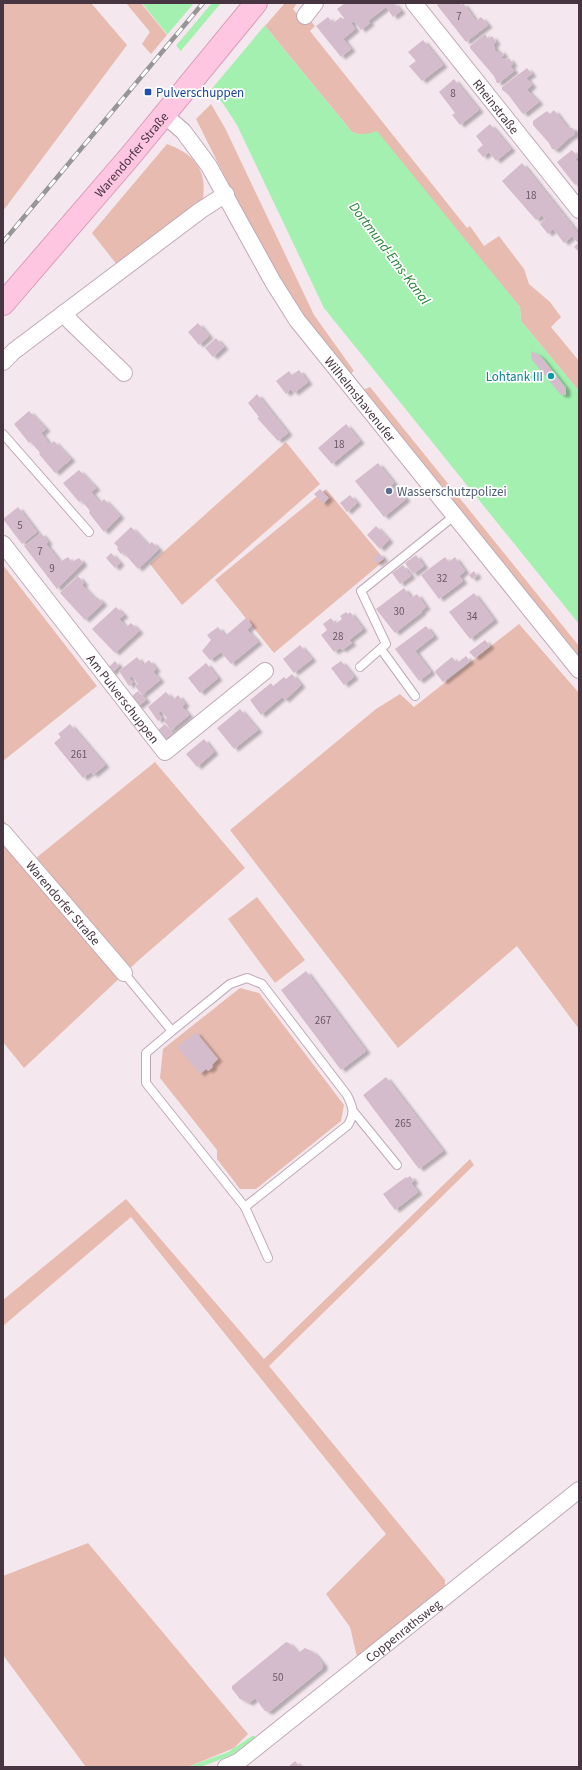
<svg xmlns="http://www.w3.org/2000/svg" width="582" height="1770" font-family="'Source Sans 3',sans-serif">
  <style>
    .green { fill: #e8bbb0 }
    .water { fill: #a3f0b0 }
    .pier { fill: #f4e7ee }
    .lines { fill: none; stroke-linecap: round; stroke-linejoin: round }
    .stream { stroke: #a3f0b0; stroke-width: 4.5 }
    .building { fill: #d5bccc; filter: url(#shadow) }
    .lane-casing { stroke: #bfaab7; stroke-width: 10 }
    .street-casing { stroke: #bfaab7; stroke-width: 18 }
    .secondary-casing { stroke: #da9bbb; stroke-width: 24 }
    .lane { stroke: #fff; stroke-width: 8 }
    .street { stroke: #fff; stroke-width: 16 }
    .secondary { stroke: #ffc6e2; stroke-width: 22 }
    .rail-casing { stroke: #969696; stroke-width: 4.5 }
    .rail { stroke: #fff; stroke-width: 3; stroke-dasharray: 9; stroke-linecap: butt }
    .transit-dot { fill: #1a4fb4; stroke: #fff; stroke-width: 1.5 }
    .culture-dot { fill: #0f9aa8; stroke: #fff; stroke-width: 1.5 }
    .service-dot { fill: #5c6f8a; stroke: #fff; stroke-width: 1.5 }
    .labels { text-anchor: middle; stroke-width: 3.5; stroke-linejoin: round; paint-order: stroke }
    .number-label { font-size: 11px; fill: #6a5864 }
    .transit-label { font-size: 13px; fill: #164399; stroke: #fff; text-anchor: start }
    .street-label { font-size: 13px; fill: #473641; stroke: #fff }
    .culture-label { font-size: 13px; fill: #0d838f; stroke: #fff; text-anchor: end }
    .service-label { font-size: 13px; fill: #4e5e75; stroke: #fff; text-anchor: start }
    .water-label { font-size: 14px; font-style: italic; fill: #268236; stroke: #fff }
  </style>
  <defs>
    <filter id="shadow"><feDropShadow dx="4.5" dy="2.5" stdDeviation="1" flood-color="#0004"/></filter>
  </defs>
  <rect width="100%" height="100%" fill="#f4e7ee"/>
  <g class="green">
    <path d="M3 3H91L127 45 3 211Z"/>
    <path d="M126 3H141L167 35 151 54 142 44 150 32Z"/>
    <path d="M285 3H297L293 9 304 22 308 18 315 26 310 31 467 228 470 226 484 246 499 236 524 269 529 284 550 302 561 317 551 327 579 361V391L521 321 520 307 469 246 366 135 358 134 352 132 265 26Z"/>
    <path d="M211 104 225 128 314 315 354 371 350 374 300 317 241 214 233 193 196 119Z"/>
    <path d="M167 144C194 154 207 169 203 199L118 266 92 233Z"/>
    <path d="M370 387 579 646V659L363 390Z"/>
    <path d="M286 442 320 484 182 605 150 564Z"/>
    <path d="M326 489 385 560 274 653 215 580Z"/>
    <path d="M3 565 97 686 3 761Z"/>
    <path d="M519 624 579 693V1029L517 946 398 1048 230 830 376 709 400 694 414 707Z"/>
    <path d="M155 762 245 868 140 959 24 1068 3 1042V820L36 858Z"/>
    <path d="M257 897 305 960 275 983 228 919Z"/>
    <path d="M240 988 259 993 344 1105 341 1121 256 1189H240L217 1159V1150L160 1078 163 1049Z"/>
    <path d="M470 1159 474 1165 269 1366 445 1580V1589L357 1657 350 1627 326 1594 386 1534 131 1217 3 1326V1300L126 1199 264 1359Z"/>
    <path d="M88 1543 248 1734 234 1748 188 1767H86L3 1655V1576Z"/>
  </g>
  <path class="water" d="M142 3H246L352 132C361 136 368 134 377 131L520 307 521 321 579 391V624L324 308 237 125 224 105Z"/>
  <g class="pier">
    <path d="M194 3H212L175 47 166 36Z"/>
    <path d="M221 3H249L266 24 210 91 179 53Z"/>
  </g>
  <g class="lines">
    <path class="stream" d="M194 1767 229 1754 253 1738"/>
  </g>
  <g class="building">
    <path d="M345 3H394L401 11 393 17 386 7 368 21 370 23 361 30 354 21 351 23 355 29 343 39 351 49 341 57 316 26 328 17 333 23 341 17 343 19 344 18 337 9Z"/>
    <path d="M439 3H459L461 5 463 3 476 21 481 17 488 25 466 42 437 5Z"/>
    <path d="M485 34 488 39 492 36 496 42 493 45 495 48 494 49 497 53 500 50 504 55 501 57 503 60 504 58 506 60 509 58 513 64 510 66 514 71 499 83H497L494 76 470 48V46Z"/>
    <path d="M423 40 443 65 422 81 409 66 416 61 408 52Z"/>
    <path d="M527 68 532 74 526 78 532 85 527 90 539 102 524 114 522 113 507 93 502 90V87Z"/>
    <path d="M454 79 479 110 460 125 452 115 455 113 439 92Z"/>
    <path d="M554 110 567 127 572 128 575 131 574 135 569 138 556 150 552 149 549 143 533 125V121L537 118 547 111 550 114Z"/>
    <path d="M490 124 511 149 496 161 489 152 483 157 477 150 483 145 476 136Z"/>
    <path d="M572 150 578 157 575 159 579 164V181L575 185 557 162Z"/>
    <path d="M522 163 577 232 579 236V252L574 247 578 243 572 236 564 243 553 229 548 234 540 224 545 219 542 215 536 220 502 181Z"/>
    <path d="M198 323 209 336 199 345 188 332Z"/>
    <path d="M216 338 224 347 213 357 205 348Z"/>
    <path d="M531 351 539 355 543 359 566 388V395H561L532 360Z"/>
    <path d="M299 370 308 382 294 393 291 389 286 394 276 381 289 371 292 375Z"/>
    <path d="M257 394 288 433 278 441 257 418 259 417 248 403Z"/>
    <path d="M29 411 46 429 41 433 50 445 54 441 71 459 55 473 39 454 40 453 31 442 29 443 14 424Z"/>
    <path d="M346 424 360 441 332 464 318 448Z"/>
    <path d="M378 463 394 483 391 485 395 489 397 488 406 499 384 517 355 481Z"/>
    <path d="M79 470 96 488 91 492 100 503 104 499 120 516 104 532 89 513 90 511 81 500 79 502 63 483Z"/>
    <path d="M320 489 329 498 323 504 314 494Z"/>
    <path d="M350 495 357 503 347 512 340 503Z"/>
    <path d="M18 507 37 532 22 544 3 519Z"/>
    <path d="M376 526 389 540 380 549 367 535Z"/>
    <path d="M131 527 148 545 152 542 159 549 138 569 123 552 121 554 117 549 118 547 114 543Z"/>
    <path d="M41 533 48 542 46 544 60 562 68 557 72 562 79 558 83 563 57 589 24 546Z"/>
    <path d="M111 553 120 563 115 568 106 558Z"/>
    <path d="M379 553 384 559 377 564 373 559Z"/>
    <path d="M416 555 424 566 413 574 405 563Z"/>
    <path d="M445 557 449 562 455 557 465 571 459 576 463 581 439 599 421 575Z"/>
    <path d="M403 565 411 576 400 584 392 573Z"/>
    <path d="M474 571 477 576 472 579 469 575Z"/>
    <path d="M78 576 84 583 82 585 95 599 97 597 103 603 85 620 60 593Z"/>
    <path d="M404 588 411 598 417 594 426 607 421 611 422 612 395 633 376 609Z"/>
    <path d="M474 593 494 620 470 639 449 612Z"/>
    <path d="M116 607 124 615 119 619 126 627 131 623 139 631 115 653 92 629Z"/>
    <path d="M346 612 348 614 350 612 363 629 349 640 352 643 342 650 340 648 334 652 321 635 327 630 323 624 331 618 335 624 342 619 340 616Z"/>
    <path d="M246 618 252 625 247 630 258 642 231 664 221 652 210 660 202 651 211 640 207 635 218 627 225 636Z"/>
    <path d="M426 626 434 636 415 651 431 672 419 681 395 649Z"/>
    <path d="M485 640 490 646 475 658 469 652Z"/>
    <path d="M300 645 312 659 294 673 283 659Z"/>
    <path d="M466 656 470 661 443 682 435 672 436 670 452 657 457 663Z"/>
    <path d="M137 657 143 665 149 660 156 669 153 672 160 680 142 695 135 686 138 684 132 676 129 678 133 682 129 686 119 671Z"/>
    <path d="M115 661 119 666 111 673 107 669Z"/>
    <path d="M341 661 354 677 344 685 331 668Z"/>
    <path d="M206 663 218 678 200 693 188 678Z"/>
    <path d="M292 674 301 685 285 700 282 697 261 715 250 700 271 683 273 686 284 677 286 679Z"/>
    <path d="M138 691 146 700 137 707 130 698Z"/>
    <path d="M166 692 173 700 178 695 185 704 182 707 189 715 171 730 164 721 167 718 161 711 158 713 162 718 158 721 148 707Z"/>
    <path d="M240 709 258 730 234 749 217 728Z"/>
    <path d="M70 724 105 765 93 775 91 772 83 778 54 743 61 737 58 734Z"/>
    <path d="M165 724 173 733 164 740 157 731Z"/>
    <path d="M204 739 214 752 197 767 186 754Z"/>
    <path d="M306 971 366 1051 341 1070 281 990Z"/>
    <path d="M196 1032 218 1059 212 1065 213 1067 208 1071 206 1069 200 1074 177 1047Z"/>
    <path d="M386 1077 443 1151 419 1169 363 1095Z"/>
    <path d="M410 1176 414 1181 411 1183 418 1192 395 1210 383 1194 406 1177 407 1178Z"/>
    <path d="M286 1642 289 1643 298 1653 305 1648 313 1652 323 1664V1668L269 1712 265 1711 255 1698 249 1703 240 1699 232 1689V1686Z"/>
    <path d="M295 1761 300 1767H288Z"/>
  </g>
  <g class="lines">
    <defs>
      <g id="lane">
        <path d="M3 434 89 532"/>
        <path d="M381 649 415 696"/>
        <path d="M360 667 386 644 361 591 454 516"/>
        <path d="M124 973 172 1031 146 1053V1083L245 1207 348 1125C355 1113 353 1107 347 1095L262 984 247 978 230 984 172 1031"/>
        <path d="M353 1111 397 1165"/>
        <path d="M245 1207 268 1258"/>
      </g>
      <g id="street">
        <path id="s1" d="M414 3 579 210"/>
        <path d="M305 16 315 3"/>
        <path id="s2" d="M164 115 183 131 209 166 273 282 297 320 579 670"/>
        <path d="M64 313 71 322 124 373"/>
        <path d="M3 362 14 351 201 210 226 194"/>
        <path id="s3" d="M3 544 165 752 265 671"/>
        <path id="s4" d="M3 832 124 973"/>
        <path id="s5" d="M226 1767 238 1762 579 1490"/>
      </g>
      <g id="secondary">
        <path id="s6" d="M3 304 132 154 256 3"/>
      </g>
    </defs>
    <use href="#lane" class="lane-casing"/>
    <use href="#street" class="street-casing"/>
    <use href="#secondary" class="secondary-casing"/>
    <use href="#lane" class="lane"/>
    <use href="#street" class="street"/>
    <use href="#secondary" class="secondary"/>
    <defs>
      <path id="rail" d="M3 242 203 3"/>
    </defs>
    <use href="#rail" class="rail-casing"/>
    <use href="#rail" class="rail"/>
  </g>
  <rect class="transit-dot" x="144" y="88" width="8" height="8" rx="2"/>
  <circle class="culture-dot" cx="551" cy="376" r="4"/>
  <circle class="service-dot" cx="389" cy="491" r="4"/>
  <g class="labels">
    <g class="number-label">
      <text x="459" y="20">7</text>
      <text x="453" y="97">8</text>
      <text x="531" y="199">18</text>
      <text x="339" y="448">18</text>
      <text x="20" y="529">5</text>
      <text x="40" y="555">7</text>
      <text x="52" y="572">9</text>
      <text x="442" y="582">32</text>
      <text x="399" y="615">30</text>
      <text x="472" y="620">34</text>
      <text x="338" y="640">28</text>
      <text x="79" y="758">261</text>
      <text x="323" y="1024">267</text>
      <text x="403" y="1127">265</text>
      <text x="278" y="1681">50</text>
    </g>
    <g class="transit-label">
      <text x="156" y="97">Pulverschuppen</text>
    </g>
    <g class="street-label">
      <text dy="5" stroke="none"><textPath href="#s1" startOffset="132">Rheinstraße</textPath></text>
      <text dy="5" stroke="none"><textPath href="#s6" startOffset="197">Warendorfer Straße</textPath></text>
      <text dy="5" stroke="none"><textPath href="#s2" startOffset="347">Wilhelmshavenufer</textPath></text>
      <text dy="5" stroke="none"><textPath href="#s3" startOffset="196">Am Pulverschuppen</textPath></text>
      <text dy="5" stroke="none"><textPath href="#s4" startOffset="93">Warendorfer Straße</textPath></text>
      <text dy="5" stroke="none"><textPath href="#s5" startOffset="224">Coppenrathsweg</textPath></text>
    </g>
    <g class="culture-label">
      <text x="543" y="381">Lohtank III</text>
    </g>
    <g class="service-label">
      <text x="397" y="496">Wasserschutzpolizei</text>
    </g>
    <g class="water-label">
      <text transform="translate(390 253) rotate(53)" y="5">Dortmund-Ems-Kanal</text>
    </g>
  </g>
  <rect width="582" height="1770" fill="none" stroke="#473641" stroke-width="8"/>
</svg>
